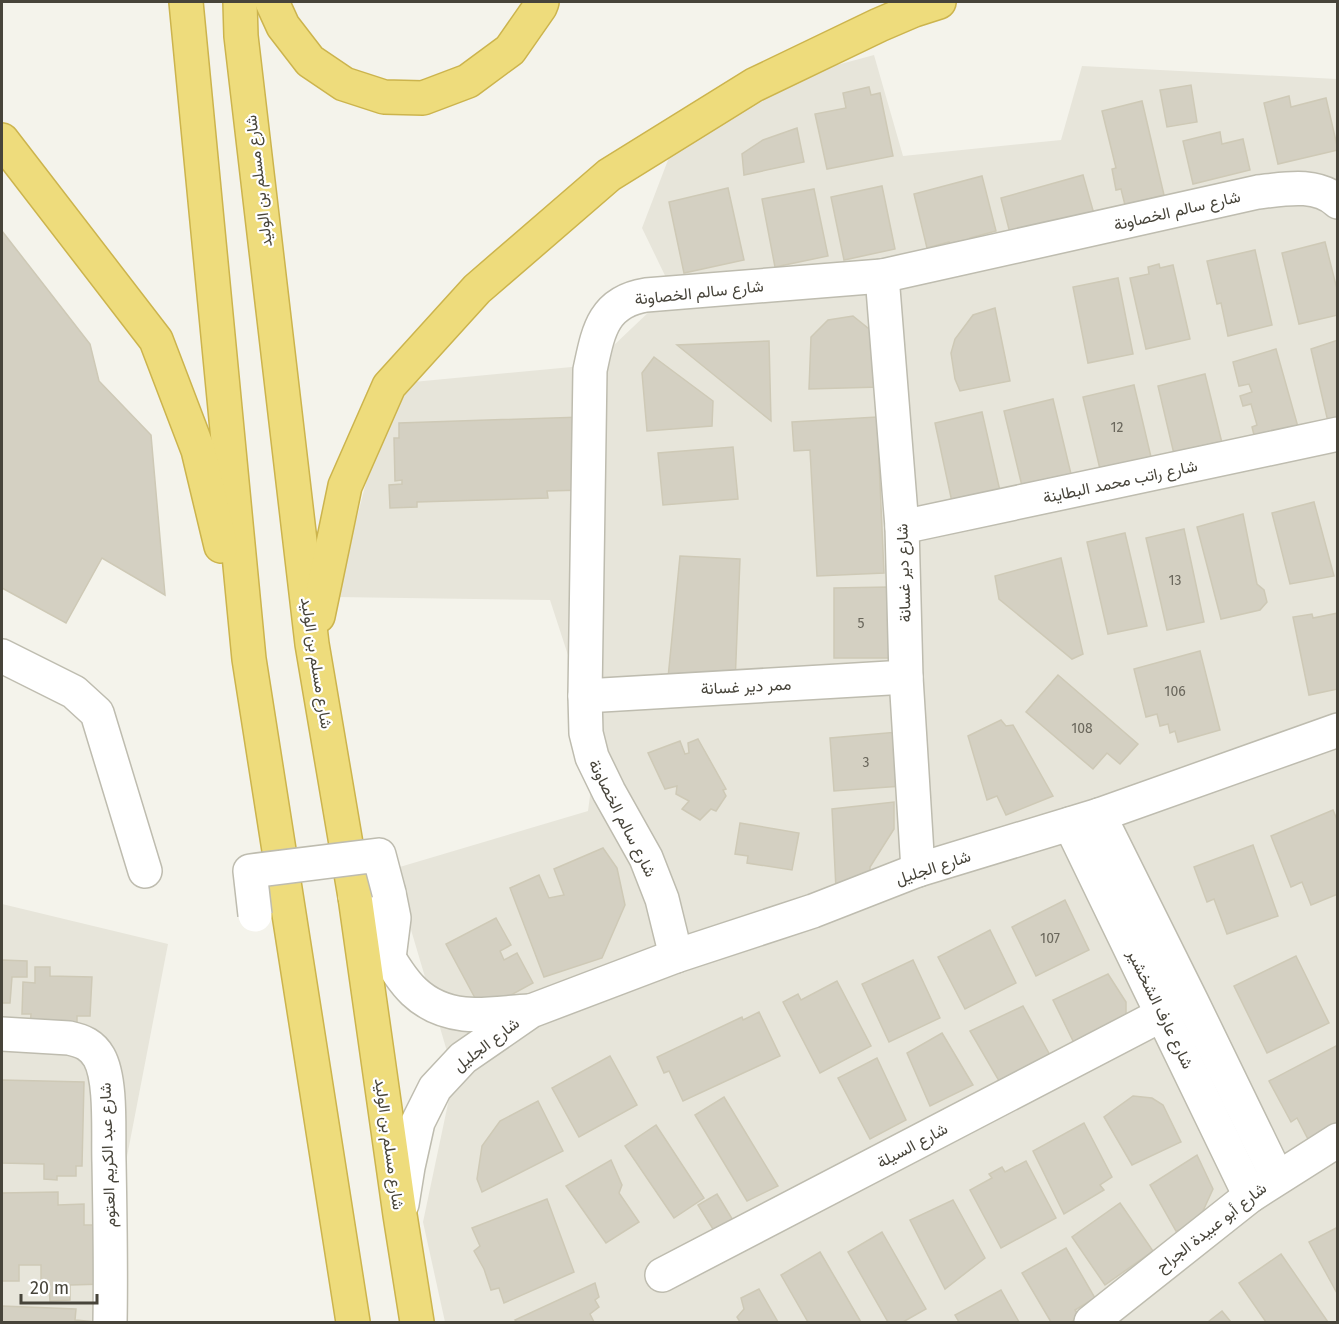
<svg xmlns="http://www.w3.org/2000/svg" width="1339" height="1324" font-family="'Fira Sans',Vazirmatn,sans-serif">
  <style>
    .residential { fill: #e7e5da }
    .building { fill: #d4d0c2; stroke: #cec9b6; stroke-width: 1.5 }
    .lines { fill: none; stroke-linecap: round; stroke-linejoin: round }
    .minor-casing { stroke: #bebcaf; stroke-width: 36 }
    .highway-casing { stroke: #ccb44d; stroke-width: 36 }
    .minor { stroke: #fff; stroke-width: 33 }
    .highway { stroke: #eedc7c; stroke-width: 33 }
    .minor-bridge-casing { stroke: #bebcaf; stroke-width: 36; stroke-linecap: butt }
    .minor-bridge { stroke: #fff; stroke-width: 33 }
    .labels { text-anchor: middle; stroke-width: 4.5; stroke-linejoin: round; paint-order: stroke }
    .number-label { font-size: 14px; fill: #6a675c }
    .street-label { font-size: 16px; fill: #47443a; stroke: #fff }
  </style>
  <rect width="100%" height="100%" fill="#f4f3eb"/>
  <g class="residential">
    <path d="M874 55 903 156 1061 140 1082 66 1337 79V1322H445L423 1222 454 1075 393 869 588 811 597 744 550 600 336 597 392 384 593 365 672 290 642 228 689 105Z"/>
    <path d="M2 904 168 944 119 1198 115 1322H2Z"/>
  </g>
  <g class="building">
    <path d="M1191 85 1197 122 1167 127 1160 90Z"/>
    <path d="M869 87 871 95 880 93 893 156 827 169 815 114 846 108 843 93Z"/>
    <path d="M1289 96 1291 107 1326 98 1338 150 1278 164 1264 103Z"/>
    <path d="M1142 101 1164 195 1125 205 1121 189 1116 190 1112 169 1116 168 1102 111Z"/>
    <path d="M797 128 804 162 744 175 742 154 763 140Z"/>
    <path d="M1220 132 1222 144 1243 139 1250 170 1193 184 1183 141Z"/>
    <path d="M1083 175 1094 214 1011 237 1001 198Z"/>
    <path d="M982 176 996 231 970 238 974 251 953 256 949 242 927 248 914 194Z"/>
    <path d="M882 186 895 249 844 260 831 197Z"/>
    <path d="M728 188 744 260 684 273 669 202Z"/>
    <path d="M814 189 828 256 775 267 762 199Z"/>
    <path d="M2 231 90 344 99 381 151 435 165 595 102 558 66 623 2 588Z"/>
    <path d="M1325 242 1338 293V315L1299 324 1282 253Z"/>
    <path d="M1255 250 1272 325 1228 336 1221 303 1217 304 1207 261Z"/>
    <path d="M1159 264 1160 268 1173 265 1190 339 1146 349 1130 278 1149 274 1148 267Z"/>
    <path d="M1118 278 1133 354 1088 363 1073 287Z"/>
    <path d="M995 308 1010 381 960 391 955 379 951 353 955 339 973 315Z"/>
    <path d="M853 316 874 333 880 387 809 389 811 337 828 320Z"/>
    <path d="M1338 340V423L1329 426 1311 349Z"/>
    <path d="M769 341 771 421 677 345Z"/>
    <path d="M1276 349 1298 427 1255 439 1252 427 1257 425 1251 404 1243 406 1240 396 1252 392 1249 384 1239 386 1233 362Z"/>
    <path d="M654 357 713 401 712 426 647 431 642 373Z"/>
    <path d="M1205 374 1222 443 1174 454 1158 386Z"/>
    <path d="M1134 385 1151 457 1100 469 1083 397Z"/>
    <path d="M1053 399 1071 474 1022 486 1004 411Z"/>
    <path d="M982 412 1000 491 952 502 935 423Z"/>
    <path d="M582 417 584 490 547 491 548 498 417 502V507L390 508 389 485 402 484V480L395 481 394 438H399V423Z"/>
    <path d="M877 417 884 573 817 576 810 450 794 451 792 422Z"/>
    <path d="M733 447 738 499 663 505 658 453Z"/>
    <path d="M1314 502 1334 576 1290 584 1272 513Z"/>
    <path d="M1243 514 1257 584 1264 590 1267 602 1260 610 1221 619 1197 527Z"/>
    <path d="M1184 529 1204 622 1167 630 1146 538Z"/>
    <path d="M1125 533 1147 626 1108 634 1087 542Z"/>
    <path d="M680 556 740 559 735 684 668 678Z"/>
    <path d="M1061 558 1083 654 1072 659 999 599 995 576Z"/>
    <path d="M889 587V658H834V588Z"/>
    <path d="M1338 613V689L1309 695 1293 617 1312 614 1313 618Z"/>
    <path d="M1200 651 1220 730 1178 742 1175 731 1170 733 1168 724 1160 726 1157 714 1146 717 1134 669Z"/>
    <path d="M1058 675 1138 744 1120 764 1107 753 1093 769 1026 712Z"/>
    <path d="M1001 720 1006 726 1013 725 1053 796 1006 815 997 796 987 800 968 736Z"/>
    <path d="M898 732 902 786 834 791 830 738Z"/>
    <path d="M698 739 726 789 723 790 726 796 716 811 711 809 700 820 682 809 689 801 676 794 677 786 665 789 648 753 680 741 685 754 689 753 688 743Z"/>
    <path d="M894 802V829L870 867V876L836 889 832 809Z"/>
    <path d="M1333 810 1338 822V894L1311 905 1302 882 1291 887 1271 836Z"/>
    <path d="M740 823 799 833 792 870 747 863 748 856 735 854Z"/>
    <path d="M1253 845 1278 916 1227 934 1214 899 1207 902 1194 867Z"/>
    <path d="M603 848 617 868 625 905 602 958 544 977 510 888 539 875 549 898 564 895 554 869Z"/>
    <path d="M1065 900 1089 950 1036 976 1012 927Z"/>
    <path d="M496 918 511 945 500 951 504 960 517 953 533 983 482 1011 446 944Z"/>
    <path d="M990 930 1016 983 965 1009 938 957Z"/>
    <path d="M1296 956 1329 1023 1267 1053 1234 986Z"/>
    <path d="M2 960 27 961V977H12L10 1003H2Z"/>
    <path d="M913 960 940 1018 889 1042 862 984Z"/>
    <path d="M35 967H50V976L92 977 90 1016H77V1031L30 1030 31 1014H22L23 982 35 983Z"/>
    <path d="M1108 974 1126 1002V1016L1078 1051 1053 1000Z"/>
    <path d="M837 981 871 1046 820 1073 783 1002 798 994 801 1000Z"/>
    <path d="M1023 1006 1051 1057 1002 1086 970 1031Z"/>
    <path d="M759 1012 780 1056 683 1101 669 1071 664 1073 657 1057 742 1017 743 1020Z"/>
    <path d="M942 1033 973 1085 930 1106 907 1053Z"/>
    <path d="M1336 1046 1338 1050V1128L1310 1143 1297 1118 1291 1122 1269 1081Z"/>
    <path d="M610 1056 637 1105 579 1137 552 1088Z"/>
    <path d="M877 1058 906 1120 870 1139 838 1078Z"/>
    <path d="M2 1080 84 1082 82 1166H76V1176H57V1180L44 1179V1164L2 1163Z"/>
    <path d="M1133 1096 1152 1098 1163 1105 1181 1142 1132 1165 1104 1117Z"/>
    <path d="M724 1097 778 1186 747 1201 695 1115Z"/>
    <path d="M538 1101 563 1151 482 1192 477 1179 482 1146 500 1121Z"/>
    <path d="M1084 1123 1112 1177 1100 1185 1104 1190 1064 1214 1033 1151Z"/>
    <path d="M656 1125 704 1198 674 1218 625 1146Z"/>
    <path d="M1197 1155 1213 1189 1202 1213 1186 1228 1176 1231 1150 1185Z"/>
    <path d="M611 1160 622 1185 619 1193 639 1222 606 1243 566 1186Z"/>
    <path d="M1026 1161 1056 1218 1001 1248 970 1190 992 1178 989 1174 1002 1167 1005 1172Z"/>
    <path d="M58 1192V1205L84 1204V1225H99L105 1284 70 1285V1300L50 1301 49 1286H41V1265H19V1281H2V1193Z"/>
    <path d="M717 1194 739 1230 721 1242 698 1205Z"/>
    <path d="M547 1199 574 1272 504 1303 499 1288 491 1290 484 1269 474 1251 480 1246 472 1228Z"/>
    <path d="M953 1200 985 1258 945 1289 910 1220Z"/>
    <path d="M1120 1203 1153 1251 1105 1285 1072 1237Z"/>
    <path d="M1338 1227V1295L1309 1242Z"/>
    <path d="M882 1232 926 1309 903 1322H888L848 1252Z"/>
    <path d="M1066 1248 1095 1298 1075 1310 1080 1317 1071 1322H1051L1022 1273Z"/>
    <path d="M820 1252 861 1322H808L781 1275Z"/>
    <path d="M1281 1254 1328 1322H1266L1239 1283Z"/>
    <path d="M595 1283 599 1297 595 1300 599 1307 590 1314 594 1322H517L515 1320Z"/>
    <path d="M759 1289 778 1322H740L737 1317 744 1309 741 1298Z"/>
    <path d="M1001 1290 1019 1322H959L955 1315Z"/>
    <path d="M2 1306 76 1309 75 1320 97 1322H2Z"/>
    <path d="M1222 1311 1231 1322H1208Z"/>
  </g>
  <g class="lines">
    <defs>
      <g id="minor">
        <path d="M882 276 902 527 906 677 918 870"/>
        <path d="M902 527 1338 434"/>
        <path d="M2 656 74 692 97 713 145 871"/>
        <path d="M585 696 906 677"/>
        <path d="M1099 815 1192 1002 1277 1177"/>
        <path d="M1070 824 1250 1196"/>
        <path d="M355 897C364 913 373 930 382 946 402 982 420 1009 464 1014 485 1016 508 1012 529 1011"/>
        <path d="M676 956 662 899 646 858 609 792 592 757 586 733 585 696 590 370C598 333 602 302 646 295L882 276 1258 192C1284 189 1317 182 1338 202"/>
        <path d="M389 958 394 918 389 893"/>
        <path d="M2 1034 69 1038C83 1041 92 1045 99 1057 112 1080 108 1134 109 1162 110 1215 111 1269 110 1322"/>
        <path d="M402 1204 408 1167 418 1122 435 1088 463 1058 531 1011 676 956 813 911 918 870 1099 815 1338 730"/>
        <path d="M662 1275 1163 1014"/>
        <path d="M1091 1322 1250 1196 1338 1140"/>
      </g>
      <g id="highway">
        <path d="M186 2 249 659 353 1322"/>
        <path d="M240 2 241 36 312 644 355 897 400 1215 417 1322"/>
        <path d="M272 2 283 26 310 61 344 84 384 97 423 98 468 81 510 50 540 7 542 2"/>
        <path d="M2 140 156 340 198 450 221 546"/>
        <path d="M318 616 345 486 389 386 477 289 609 175 754 85 879 25 914 10 939 2"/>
      </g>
    </defs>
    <use href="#minor" class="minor-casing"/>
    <use href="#highway" class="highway-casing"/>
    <use href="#minor" class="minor"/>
    <use href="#highway" class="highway"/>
    <defs>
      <path id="minor-bridge" d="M255 915 250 871 379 855 389 893"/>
    </defs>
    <use href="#minor-bridge" class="minor-bridge-casing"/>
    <use href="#minor-bridge" class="minor-bridge"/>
  </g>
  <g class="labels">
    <g class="number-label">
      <text x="1117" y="432">12</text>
      <text x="1175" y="585">13</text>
      <text x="861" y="628">5</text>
      <text x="1175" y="696">106</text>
      <text x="1082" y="733">108</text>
      <text x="866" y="767">3</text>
      <text x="1050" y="943">107</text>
    </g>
    <g class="street-label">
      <text transform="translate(258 181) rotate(-97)" y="6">شارع مسلم بن الوليد</text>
      <text transform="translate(1177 210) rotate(-13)" y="6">شارع سالم الخصاونة</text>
      <text transform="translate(699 292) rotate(-6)" y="6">شارع سالم الخصاونة</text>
      <text transform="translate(1120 481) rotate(-12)" y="6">شارع راتب محمد البطاينة</text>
      <text transform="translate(903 573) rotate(-92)" y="6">شارع دير غسانة</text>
      <text transform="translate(317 663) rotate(81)" y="6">شارع مسلم بن الوليد</text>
      <text transform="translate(746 686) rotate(-3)" y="6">ممر دير غسانة</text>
      <text transform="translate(623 818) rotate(63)" y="6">شارع سالم الخصاونة</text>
      <text transform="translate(933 867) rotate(-18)" y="6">شارع الجليل</text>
      <text transform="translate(1161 1009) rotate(64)" y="6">شارع عارف الشخشير</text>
      <text transform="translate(486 1044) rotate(-37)" y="6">شارع الجليل</text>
      <text transform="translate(390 1144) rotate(82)" y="6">شارع مسلم بن الوليد</text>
      <text transform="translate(912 1145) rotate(-28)" y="6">شارع السيلة</text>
      <text transform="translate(107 1155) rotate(-92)" y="6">شارع عبد الكريم العتوم</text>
      <text transform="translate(1211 1227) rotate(-38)" y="6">شارع أبو عبيدة الجراح</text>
    </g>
  </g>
  <rect width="1339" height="1324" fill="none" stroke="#47443a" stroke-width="6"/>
  <path d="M21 1294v9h76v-9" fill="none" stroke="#47443a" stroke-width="3"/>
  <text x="30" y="1294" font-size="18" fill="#47443a" stroke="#ffffff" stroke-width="4.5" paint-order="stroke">20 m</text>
</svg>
